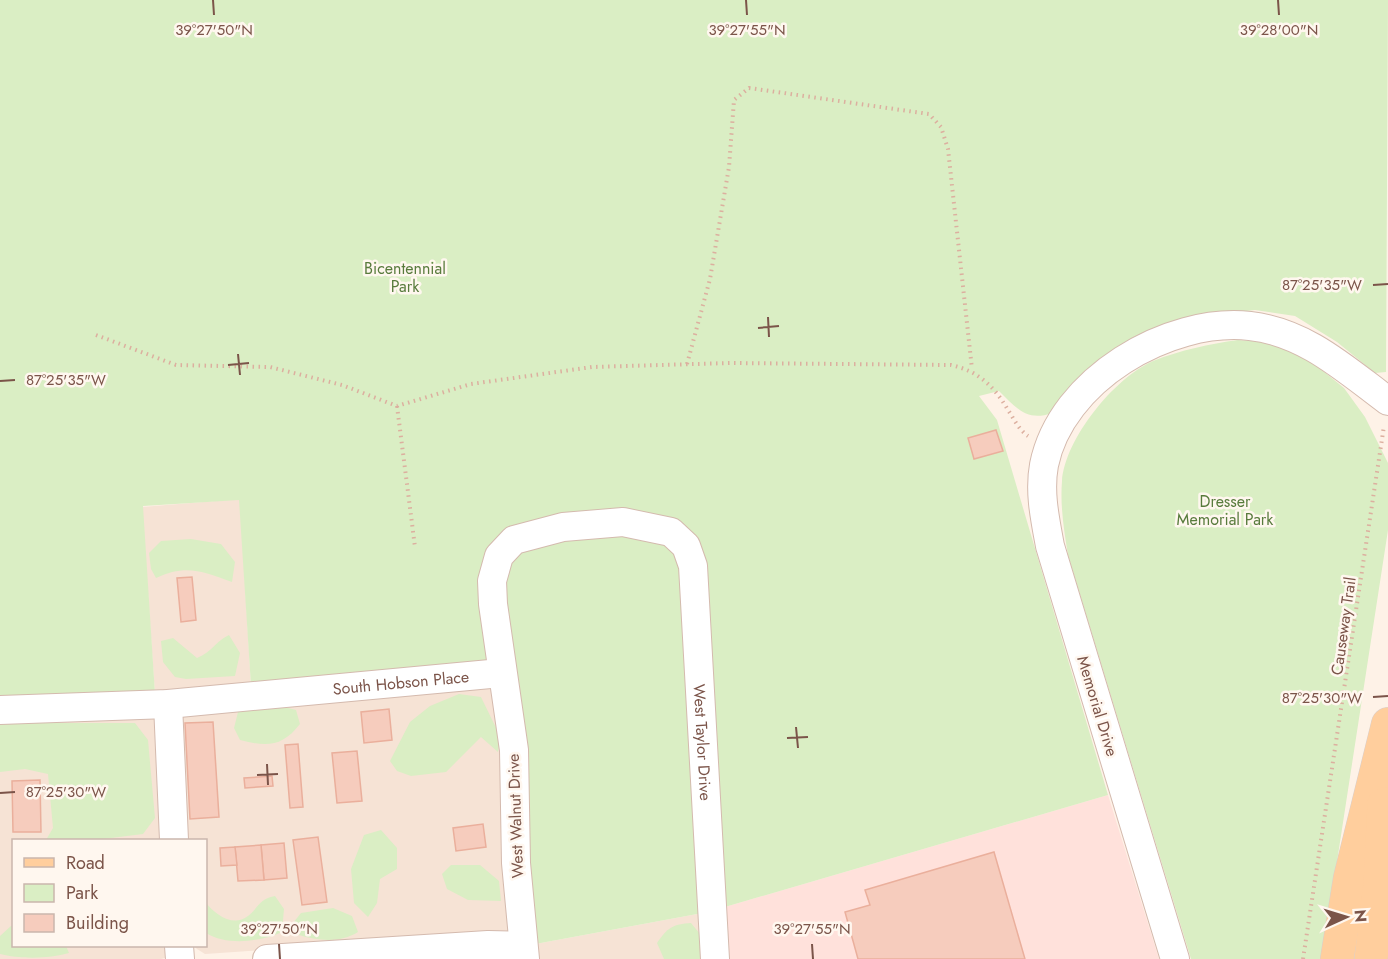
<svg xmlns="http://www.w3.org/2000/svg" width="1388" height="959" font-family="Jost,sans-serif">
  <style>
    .residential { fill: #f6e3d5 }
    .commercial { fill: #ffe1db }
    .green { fill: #daeec4 }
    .building { fill: #f6ccbd; stroke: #eaaf9c; stroke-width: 1.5 }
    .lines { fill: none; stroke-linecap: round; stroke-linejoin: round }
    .minor-casing { stroke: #d4baae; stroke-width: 30 }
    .major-casing { stroke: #dacfcc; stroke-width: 34 }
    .path { stroke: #dcaf9f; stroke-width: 4; stroke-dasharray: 1.5 4.5; stroke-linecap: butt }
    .minor { stroke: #fff; stroke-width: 28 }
    .major { stroke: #ffce9d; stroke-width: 33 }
    .ticks { fill: none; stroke: #7b5449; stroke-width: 2 }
    .labels { text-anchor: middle; stroke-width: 5; stroke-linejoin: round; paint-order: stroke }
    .park-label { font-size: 16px; fill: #587b3c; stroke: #fff7ef }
    .street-label { font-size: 16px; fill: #7b5449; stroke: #fff7ef }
    .ticks-label { font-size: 15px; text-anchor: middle; fill: #7b5449; stroke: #fff7ef; stroke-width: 5; stroke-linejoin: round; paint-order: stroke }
  </style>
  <rect width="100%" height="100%" fill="#fef2e7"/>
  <g class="residential">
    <path d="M240 499 251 686 155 694 142 507Z"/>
    <path d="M494 686 517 933 205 954 197 949 194 946H206V840H182L178 732 184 710Z"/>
    <path d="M157 714 166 840H14V946H171L169 957 161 959H0V715Z"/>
    <path d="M708 912 710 959H531L530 945Z"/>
  </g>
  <path class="commercial" d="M1108 795 1159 959H722L718 909Z"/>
  <g class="green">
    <path d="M0 0H1388L1386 372 1375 373 1337 342 1295 316 1255 310 1220 314 1052 413C1027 422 1016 408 999 391L979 396 997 420 1108 795 718 909 699 570 671 526 510 535 493 668 251 686 239 500 143 506 155 694 0 704Z"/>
    <path d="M1238 340 1277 343 1317 366 1344 388 1365 417 1388 463V530L1322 959H1191L1068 555C1064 530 1060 506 1062 481 1065 439 1114 378 1153 361 1181 350 1209 344 1238 340Z"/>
    <path d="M646 531 679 552 708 912 530 945 500 582 521 548 551 536Z"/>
    <path d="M191 539 221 544 235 562 232 582C203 571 185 564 156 578L151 569 149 553 161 541Z"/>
    <path d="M229 635 240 653 235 676 186 679 175 677 163 662 161 641 173 638 197 658C212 652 216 641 229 635Z"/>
    <path d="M459 694 481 697 500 736 498 752 481 737 446 772 411 776 397 771 390 761 410 722 430 706Z"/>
    <path d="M273 704 296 710 300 724C282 747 267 747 240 740L234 728 238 712Z"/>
    <path d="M0 723H135L148 740 155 818 143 834 95 840H46L53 828 48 774 25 769 0 772Z"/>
    <path d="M381 830 397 848V869L380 879 377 903 368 917 354 903 351 869 364 835Z"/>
    <path d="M451 865H480L499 881 501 901 468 900 447 889 442 874Z"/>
    <path d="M275 896 284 909 282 932C260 942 227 946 206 933V903C215 914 233 928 248 916 259 907 259 899 275 896Z"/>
    <path d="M333 908 352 916 358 932C341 943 318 941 299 935L293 923 301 913Z"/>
    <path d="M691 923 700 934 703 959H664L657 943C667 928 673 924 691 923Z"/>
    <path d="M11 926H13L14 946H66L69 953C49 959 19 959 0 954V936Z"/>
  </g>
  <g class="building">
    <path d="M996 430 1003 451 974 459 968 438Z"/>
    <path d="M192 577 196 620 181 622 177 578Z"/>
    <path d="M389 709 392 740 364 743 361 712Z"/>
    <path d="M213 722 219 817 190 819 185 723Z"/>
    <path d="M298 744 303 807 290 808 285 745Z"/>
    <path d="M357 751 362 801 337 803 332 753Z"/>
    <path d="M272 776 273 786 245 788 244 778Z"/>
    <path d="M40 780 41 832H13L12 781Z"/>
    <path d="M483 824 486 847 456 851 453 828Z"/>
    <path d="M318 837 327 902 302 905 293 840Z"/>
    <path d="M284 843 287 878 264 880 261 845Z"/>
    <path d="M261 845 264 880 238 881 235 847Z"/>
    <path d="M235 847 237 865 221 866 220 848Z"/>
    <path d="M994 852 1025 959H858L845 912 870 905 865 890Z"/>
  </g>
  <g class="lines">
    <defs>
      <g id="minor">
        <path d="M168 704 174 840"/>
        <path id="s1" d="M0 710 168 704 501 673"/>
        <path d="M179 946 180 959"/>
        <path d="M267 959 488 945 523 946"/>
        <path id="s2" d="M525 959 516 863 514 750 493 604 492 581 499 556 514 540 563 527 623 522 671 532 686 546 693 566 715 959"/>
        <path d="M1175 959 1050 546C1045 519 1039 492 1044 465 1061 380 1168 317 1250 326 1305 332 1345 369 1388 401"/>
      </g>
      <g id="major">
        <path d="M1337 959 1350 878 1388 724"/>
        <path d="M1371 959 1380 883 1384 804"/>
      </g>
    </defs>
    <use href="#minor" class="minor-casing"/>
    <use href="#major" class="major-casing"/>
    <g class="path">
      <path d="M96 335 176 365 270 367 342 385 397 406 471 384 592 367 730 363 951 365C978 371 994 386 1008 410 1014 419 1019 430 1028 436"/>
      <path d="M687 364 710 279 729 167 734 100 749 88 929 114 941 127 948 149 972 369"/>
      <path d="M397 406 415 547"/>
      <path d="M1303 959 1384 426"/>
    </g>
    <use href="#minor" class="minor"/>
    <use href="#major" class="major"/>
  </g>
  <path class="ticks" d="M213 0 214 15M746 0 747 15M1278 0 1279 15M1373 285 1388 284M768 317 769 337M758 328 779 326M238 354 240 375M228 365 249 363M0 381 15 380M1373 697 1388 696M796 727 798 748M787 738 808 737M267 764 268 785M257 775 278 774M0 793 15 792M279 944 280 959M812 944 813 959"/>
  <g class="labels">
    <g class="park-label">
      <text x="405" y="274">Bicentennial<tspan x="405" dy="18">Park</tspan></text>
      <text x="1225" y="507">Dresser<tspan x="1225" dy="18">Memorial Park</tspan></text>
    </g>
    <g class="street-label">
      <text transform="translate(1343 626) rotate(-82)" y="6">Causeway Trail</text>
      <text dy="6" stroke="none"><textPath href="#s1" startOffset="402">South Hobson Place</textPath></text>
      <text transform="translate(1098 706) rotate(73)" y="6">Memorial Drive</text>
      <text dy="6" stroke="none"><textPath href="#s2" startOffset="806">West Taylor Drive</textPath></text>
      <text transform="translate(515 816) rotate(-92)" y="6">West Walnut Drive</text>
    </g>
  </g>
  <g class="ticks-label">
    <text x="214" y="35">39°27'50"N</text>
    <text x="747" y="35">39°27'55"N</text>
    <text x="1279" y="35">39°28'00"N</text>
    <text x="1322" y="290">87°25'35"W</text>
    <text x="66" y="385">87°25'35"W</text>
    <text x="1322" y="703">87°25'30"W</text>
    <text x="66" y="797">87°25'30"W</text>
    <text x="279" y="934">39°27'50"N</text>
    <text x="812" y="934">39°27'55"N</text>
  </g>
  <rect x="12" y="839" width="195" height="108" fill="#fff7ef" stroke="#cab6ad" stroke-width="1.5"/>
  <rect x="24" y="858" width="30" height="9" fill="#ffce9d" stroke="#cab6ad" stroke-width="1.5"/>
  <text x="66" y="869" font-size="18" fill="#7b5449">Road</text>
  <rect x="24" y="884" width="30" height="18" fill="#daeec4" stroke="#cab6ad" stroke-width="1.5"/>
  <text x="66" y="899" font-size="18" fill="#7b5449">Park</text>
  <rect x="24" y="914" width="30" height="18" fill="#f6ccbd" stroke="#cab6ad" stroke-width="1.5"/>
  <text x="66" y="929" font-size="18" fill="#7b5449">Building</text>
  <g transform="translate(1346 917) rotate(86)" stroke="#fff7ef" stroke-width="4.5" paint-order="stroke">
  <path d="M0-4.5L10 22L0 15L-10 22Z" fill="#7b5449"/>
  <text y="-9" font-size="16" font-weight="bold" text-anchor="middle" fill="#7b5449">N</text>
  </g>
</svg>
